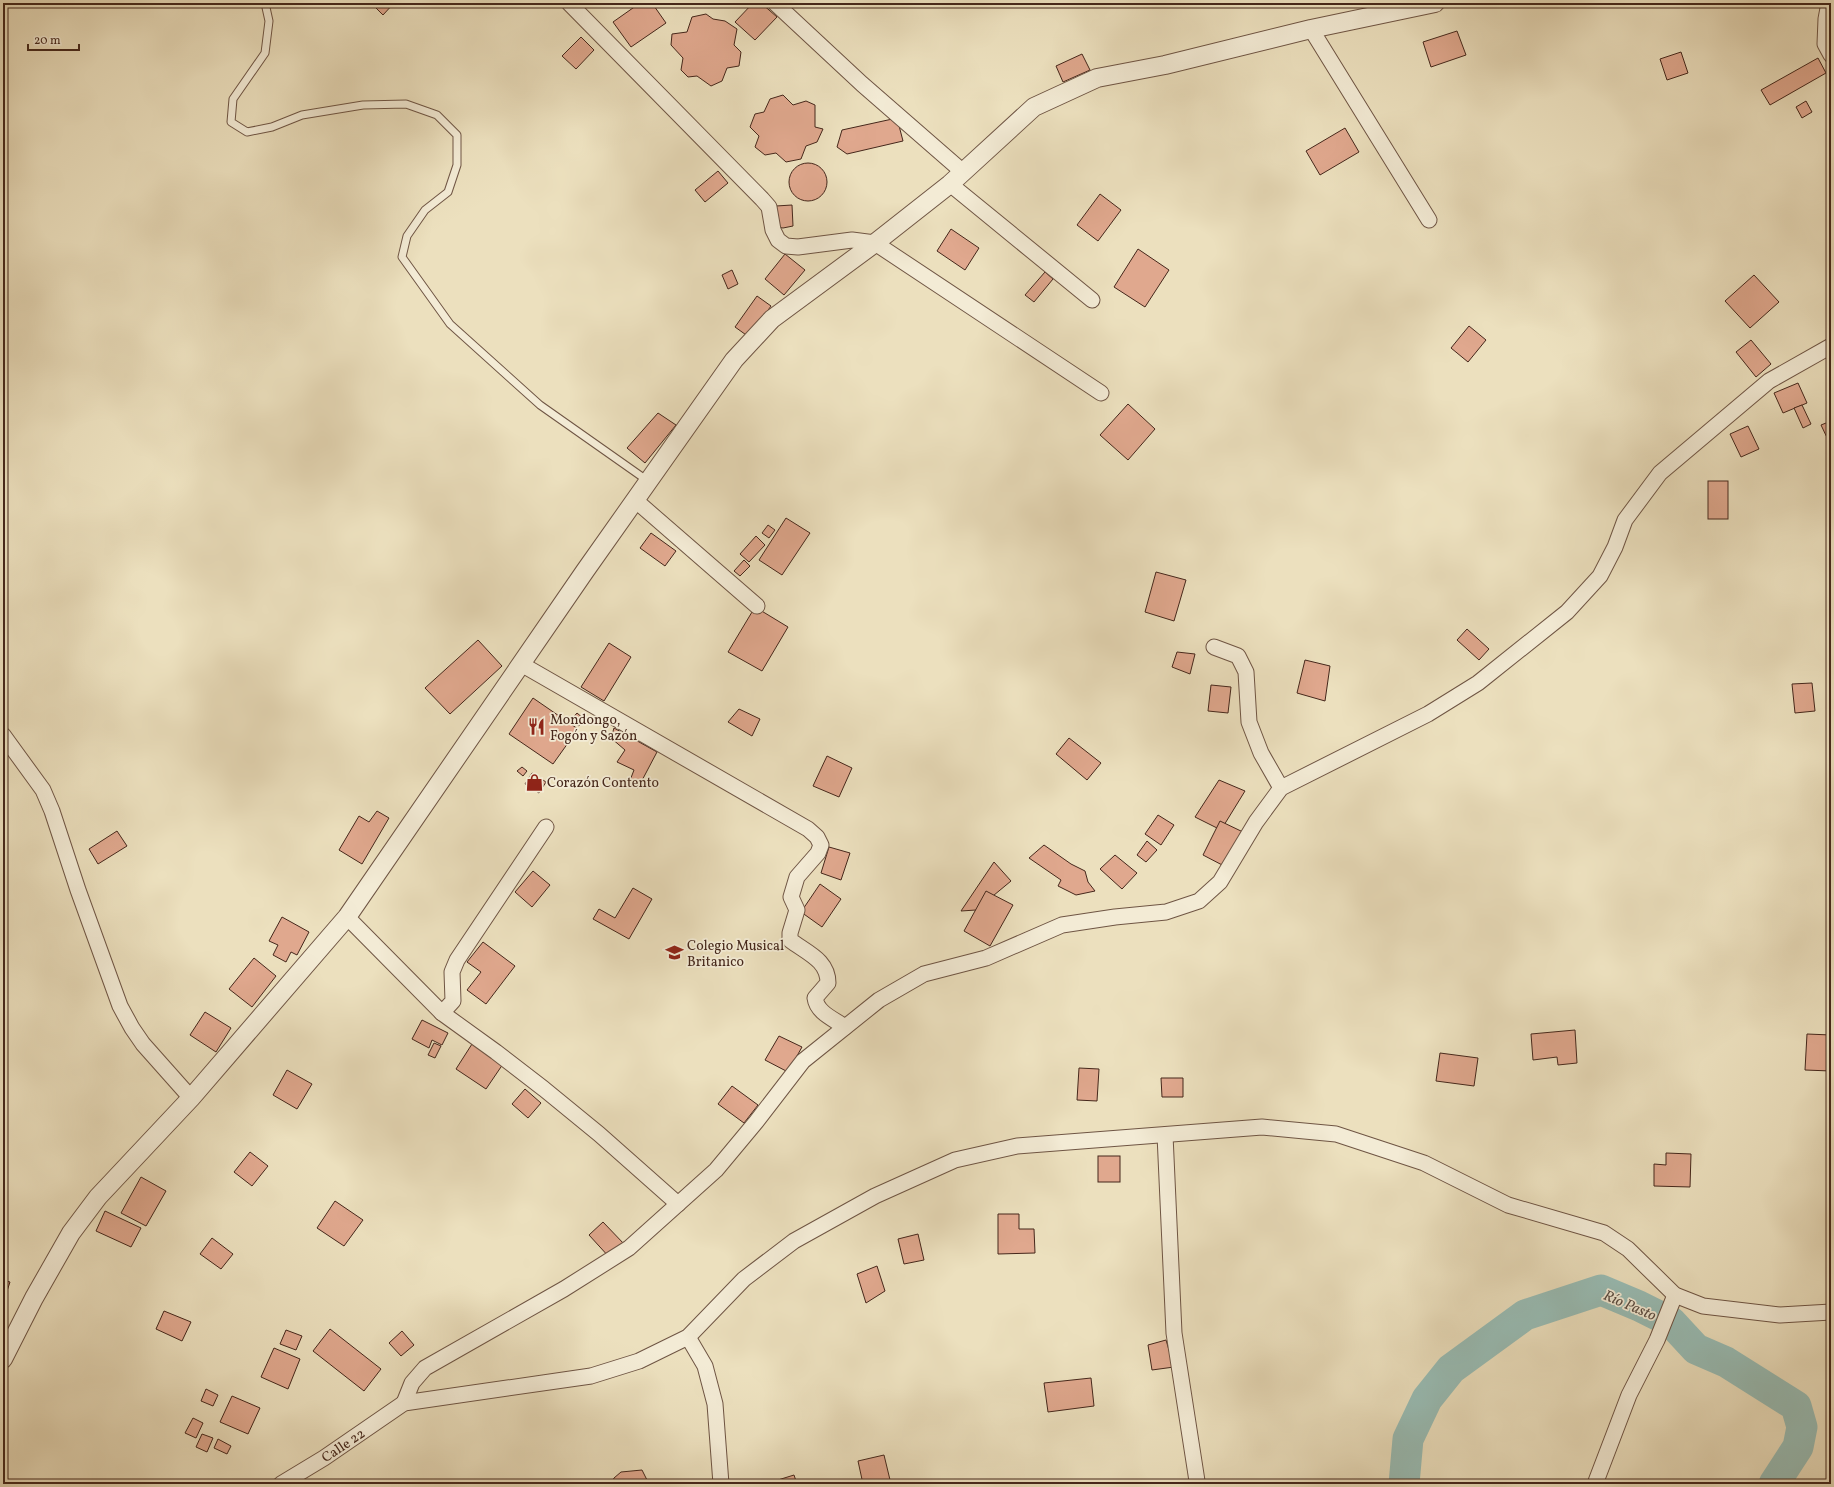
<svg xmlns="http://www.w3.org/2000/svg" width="1834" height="1487" font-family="Vollkorn,serif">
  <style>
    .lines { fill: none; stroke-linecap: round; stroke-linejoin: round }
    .river { stroke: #99bdb5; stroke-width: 31 }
    .building { fill: #e0a88e; stroke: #45271b }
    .service-casing { stroke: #6f5544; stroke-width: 9 }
    .minor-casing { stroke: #6f5544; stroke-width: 17 }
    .tertiary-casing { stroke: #6f5544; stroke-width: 20 }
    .service { stroke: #f3ebd5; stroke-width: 7 }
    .minor { stroke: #f3ebd5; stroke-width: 15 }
    .tertiary { stroke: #f3ebd5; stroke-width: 18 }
    .labels { text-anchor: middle; stroke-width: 3.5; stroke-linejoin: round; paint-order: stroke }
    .poi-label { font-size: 14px; fill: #45271b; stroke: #f3ebd5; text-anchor: start }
    .street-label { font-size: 14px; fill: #45271b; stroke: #f3ebd5 }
    .water-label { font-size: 15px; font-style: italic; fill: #5a4c42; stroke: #f3ebd5 }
  </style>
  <rect width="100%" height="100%" fill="#ece0be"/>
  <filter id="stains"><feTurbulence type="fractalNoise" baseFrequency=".005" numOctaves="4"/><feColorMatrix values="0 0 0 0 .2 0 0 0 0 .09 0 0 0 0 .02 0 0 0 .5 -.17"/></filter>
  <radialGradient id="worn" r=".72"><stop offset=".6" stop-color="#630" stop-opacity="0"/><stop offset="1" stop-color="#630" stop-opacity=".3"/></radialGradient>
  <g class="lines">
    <path class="river" d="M1404 1484 1408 1439 1427 1399 1451 1369 1525 1315 1601 1290 1639 1306 1671 1322 1696 1349 1726 1362 1796 1406 1802 1427 1798 1447 1774 1484"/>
  </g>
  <g class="building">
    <path d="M381 3H394L383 15 376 8Z"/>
    <path d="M640 3H652L666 23 631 47 613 22Z"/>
    <path d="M753 3H761L777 17 755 40 735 22Z"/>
    <path d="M706 14 713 19 725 21 737 29 734 45 741 52 739 66 727 68 722 81 711 86 697 76 688 77 681 70 683 58 671 45 672 34 687 32 692 17Z"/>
    <path d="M1457 31 1466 55 1431 67 1423 42Z"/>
    <path d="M581 37 594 50 576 69 562 56Z"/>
    <path d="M1681 52 1688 73 1667 80 1660 59Z"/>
    <path d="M1082 54 1090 70 1063 82 1056 66Z"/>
    <path d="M1818 58 1826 73 1770 105 1761 90Z"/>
    <path d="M783 95 793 105 806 101 815 105V127L823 129 817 142 806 146 801 159 786 162 776 153 765 155 755 147 759 136 750 127 755 114 764 112 770 99Z"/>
    <path d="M1806 101 1812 112 1802 118 1796 107Z"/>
    <path d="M897 118 903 141 847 154 837 147 842 130Z"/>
    <path d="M1345 128 1359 152 1320 175 1306 151Z"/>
    <circle cx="808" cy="182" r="19"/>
    <path d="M718 171 728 183 705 202 695 190Z"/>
    <path d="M1100 194 1121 210 1098 241 1077 225Z"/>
    <path d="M792 205 793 226 783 228 777 227 776 206Z"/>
    <path d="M951 229 979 248 965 270 937 251Z"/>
    <path d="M1138 249 1169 270 1145 307 1114 287Z"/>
    <path d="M785 254 805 270 784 295 765 279Z"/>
    <path d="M732 270 738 284 728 289 722 275Z"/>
    <path d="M1045 272 1053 279 1034 302 1025 295Z"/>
    <path d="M1754 275 1779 302 1750 328 1725 301Z"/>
    <path d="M757 296 771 306 749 337 735 327Z"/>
    <path d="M1469 326 1486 340 1468 362 1451 348Z"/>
    <path d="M1751 340 1771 364 1756 377 1736 352Z"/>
    <path d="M1798 383 1807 403 1783 413 1774 393Z"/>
    <path d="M1128 404 1155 429 1128 460 1100 435Z"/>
    <path d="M1802 405 1811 424 1803 428 1794 408Z"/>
    <path d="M658 413 676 425 645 463 627 448Z"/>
    <path d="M1831 421V446L1821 425Z"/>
    <path d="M1748 426 1759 449 1741 457 1730 434Z"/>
    <rect x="1708" y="481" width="20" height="38"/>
    <path d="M786 518 810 533 782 575 759 560Z"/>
    <path d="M768 525 775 530 769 538 762 533Z"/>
    <path d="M651 533 676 551 665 566 640 548Z"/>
    <path d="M756 536 765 545 749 562 740 554Z"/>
    <path d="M744 560 750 566 740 576 734 571Z"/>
    <path d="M1156 572 1186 580 1174 621 1145 612Z"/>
    <path d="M755 607 788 627 762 671 728 652Z"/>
    <path d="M1467 629 1489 649 1479 660 1457 640Z"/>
    <path d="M478 640 502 666 450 714 425 688Z"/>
    <path d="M609 643 631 657 604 701 581 687Z"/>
    <path d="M1177 652 1195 654 1190 674 1172 667Z"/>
    <path d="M1305 660 1330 666 1325 701 1297 693Z"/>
    <path d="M1812 683 1815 711 1795 713 1792 684Z"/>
    <path d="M1211 685 1231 687 1228 713 1208 711Z"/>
    <path d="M533 698 578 729 553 764 509 734Z"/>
    <path d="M739 709 760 719 752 736 728 722Z"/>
    <path d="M577 713 584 719 579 726 571 720Z"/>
    <path d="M614 728 657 752 638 788 629 783 634 770 617 762 625 750 611 738Z"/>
    <path d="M1069 738 1101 763 1087 780 1056 754Z"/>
    <path d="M827 756 852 768 839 797 813 786Z"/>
    <path d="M522 767 527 771 523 776 517 771Z"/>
    <path d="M532 773 546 782 539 793 525 784Z"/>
    <path d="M1219 780 1245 791 1221 830 1195 817Z"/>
    <path d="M377 811 389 818 362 864 339 850 359 816 369 822Z"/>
    <path d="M1158 815 1174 825 1161 845 1145 834Z"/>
    <path d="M1220 821 1243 832 1226 867 1203 855Z"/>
    <path d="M117 831 127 846 98 864 89 849Z"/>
    <path d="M1147 841 1157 850 1146 862 1137 855Z"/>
    <path d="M1044 845 1071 864 1085 871 1088 882 1095 891 1076 895 1058 886 1061 880 1029 858Z"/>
    <path d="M829 847 850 853 841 880 821 873Z"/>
    <path d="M1115 855 1137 873 1122 889 1100 869Z"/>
    <path d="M994 862 1011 881 976 910 961 911Z"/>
    <path d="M533 871 550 885 532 907 515 892Z"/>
    <path d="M820 884 841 899 822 927 801 912Z"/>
    <path d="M633 888 652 899 629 939 593 919 599 909 615 918Z"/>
    <path d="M986 891 1013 905 990 946 964 931Z"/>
    <path d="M282 917 309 932 297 955 291 952 286 962 273 955 278 945 269 941Z"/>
    <path d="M483 942 515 966 486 1004 467 990 481 972 467 962Z"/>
    <path d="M254 958 276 976 252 1007 229 989Z"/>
    <path d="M205 1012 231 1028 216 1052 190 1035Z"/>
    <path d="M422 1020 448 1033 442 1045 432 1040 429 1048 412 1039Z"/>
    <path d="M1575 1030 1577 1063 1558 1065 1557 1057 1533 1060 1531 1034Z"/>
    <path d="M1807 1034 1831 1035V1071L1805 1070Z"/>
    <path d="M779 1036 802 1047 788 1072 765 1060Z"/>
    <path d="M434 1043 441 1046 435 1058 428 1055Z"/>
    <path d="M472 1044 503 1064 486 1089 456 1069Z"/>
    <path d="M1440 1053 1478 1058 1474 1086 1436 1081Z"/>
    <path d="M1079 1068 1099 1069 1097 1101 1077 1100Z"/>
    <path d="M287 1070 312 1084 297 1109 273 1095Z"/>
    <path d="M1161 1078H1183V1097H1162Z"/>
    <path d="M732 1086 758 1105 744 1123 718 1104Z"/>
    <path d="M525 1089 541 1103 528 1118 512 1104Z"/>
    <path d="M250 1152 268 1166 252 1186 234 1172Z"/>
    <path d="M1666 1153 1691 1154 1690 1187 1654 1186V1164L1666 1165Z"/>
    <rect x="1098" y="1156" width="22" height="26"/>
    <path d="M141 1177 166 1191 146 1226 121 1213Z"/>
    <path d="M335 1201 363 1220 344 1246 317 1228Z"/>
    <path d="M105 1211 141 1228 131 1247 96 1231Z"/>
    <path d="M998 1214H1019V1229H1034L1035 1253 998 1254Z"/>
    <path d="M603 1222 625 1245 610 1258 589 1235Z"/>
    <path d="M918 1234 924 1260 904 1264 898 1239Z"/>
    <path d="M212 1238 233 1254 221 1269 200 1254Z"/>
    <path d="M877 1266 885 1291 866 1303 857 1274Z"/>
    <path d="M3 1280 10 1282 3 1303Z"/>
    <path d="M164 1311 191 1322 182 1341 156 1329Z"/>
    <path d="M330 1329 381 1369 364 1391 313 1351Z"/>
    <path d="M286 1330 302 1336 296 1350 280 1344Z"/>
    <path d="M402 1331 414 1345 401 1356 389 1343Z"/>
    <path d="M1166 1340 1174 1367 1152 1370 1148 1345Z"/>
    <path d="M274 1348 300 1359 288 1389 261 1377Z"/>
    <path d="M1091 1378 1094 1406 1048 1412 1044 1383Z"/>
    <path d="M206 1389 218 1395 213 1406 201 1401Z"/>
    <path d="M232 1396 260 1408 248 1434 220 1422Z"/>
    <path d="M193 1418 203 1423 196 1438 185 1433Z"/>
    <path d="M202 1434 213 1438 207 1452 196 1447Z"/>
    <path d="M218 1439 231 1446 227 1454 214 1448Z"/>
    <path d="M884 1455 891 1484H863L858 1461Z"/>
    <path d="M642 1470 649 1484H611L614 1478 621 1472Z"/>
    <path d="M794 1475 797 1484H765Z"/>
  </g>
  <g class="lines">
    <defs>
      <path id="service" d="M265 3 269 21 265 53 233 99 231 122 247 132 272 127 302 115 363 105 406 104 437 115 457 135V165L448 192 425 210 407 236 402 257 450 324 540 405 648 481"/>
      <g id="minor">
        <path d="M569 3 762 199 769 207 773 230 778 240 786 246 798 247 852 240 875 243 1101 393"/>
        <path d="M775 3 862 84 963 172"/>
        <path d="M1829 3 1826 19 1825 44 1831 55"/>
        <path d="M1311 29 1429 220"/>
        <path d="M950 184 1092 300"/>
        <path d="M635 500 757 606"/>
        <path d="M1214 647 1238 656 1246 672 1249 722 1261 753 1281 788"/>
        <path d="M521 664 808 829 817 837 821 845 818 853 797 877 791 897 797 910 790 933V940C807 953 828 960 828 983L815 998C817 1013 834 1019 845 1027"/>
        <path d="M3 735 43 790 52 811 78 890 120 1006 132 1028 143 1044 191 1098"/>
        <path d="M347 917 442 1013 496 1052 544 1089 599 1134 678 1204"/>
        <path d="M442 1013 453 1001 452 972 457 960 546 827"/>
        <path d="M1165 1135 1174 1333 1197 1481"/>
        <path d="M688 1337 705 1366 715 1404 721 1484"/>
        <path d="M404 1403 412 1383 425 1368 564 1289 629 1248 716 1170 756 1122 803 1061 879 1000 924 974 986 958 1062 925 1115 917 1166 912 1199 901 1220 882 1256 822 1281 788 1428 714 1478 683 1567 612 1600 576 1615 547 1625 520 1660 473 1769 381 1831 346"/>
        <path d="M281 1484 324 1458 404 1403 591 1376 639 1361 688 1337 744 1279 794 1241 875 1196 955 1160 1017 1146 1262 1127 1336 1134 1424 1163 1508 1205 1604 1233 1628 1249 1675 1295 1703 1306 1780 1315 1831 1312"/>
        <path d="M1595 1484 1629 1395 1657 1340 1675 1295"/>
      </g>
      <path id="tertiary" d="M3 1359 34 1298 71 1233 98 1197 191 1098 347 917 585 571 734 360 772 319 875 243 950 184 1034 107 1097 78 1165 65 1311 29 1435 3"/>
    </defs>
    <use href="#service" class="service-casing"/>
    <use href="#minor" class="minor-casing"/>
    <use href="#tertiary" class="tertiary-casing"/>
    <use href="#service" class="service"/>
    <use href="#minor" class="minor"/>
    <use href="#tertiary" class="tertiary"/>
  </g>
  <defs>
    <symbol id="restaurant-bare" viewBox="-9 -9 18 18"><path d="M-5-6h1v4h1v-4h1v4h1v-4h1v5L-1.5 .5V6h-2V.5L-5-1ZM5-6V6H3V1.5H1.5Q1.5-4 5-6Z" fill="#8f2418" stroke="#f3ebd5" stroke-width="2.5" paint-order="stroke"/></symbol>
    <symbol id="shop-bare" viewBox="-9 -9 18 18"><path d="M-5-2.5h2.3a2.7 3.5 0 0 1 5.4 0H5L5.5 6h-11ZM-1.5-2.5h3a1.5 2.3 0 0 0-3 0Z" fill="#8f2418" stroke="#f3ebd5" stroke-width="2.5" paint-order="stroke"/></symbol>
    <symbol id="school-bare" viewBox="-9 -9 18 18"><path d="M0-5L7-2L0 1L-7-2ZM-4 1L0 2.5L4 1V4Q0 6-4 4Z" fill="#8f2418" stroke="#f3ebd5" stroke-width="2.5" paint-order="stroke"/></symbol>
  </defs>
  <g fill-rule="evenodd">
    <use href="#restaurant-bare" x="524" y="714" width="25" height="25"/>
    <use href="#shop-bare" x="522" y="770" width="25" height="25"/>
    <use href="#school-bare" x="662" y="940" width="25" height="25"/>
  </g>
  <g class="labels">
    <g class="poi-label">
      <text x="550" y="724">Mondongo,<tspan x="550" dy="16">Fogón y Sazón</tspan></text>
      <text x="547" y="787">Corazón Contento</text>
      <text x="687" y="950">Colegio Musical<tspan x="687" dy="16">Britanico</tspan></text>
    </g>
    <g class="street-label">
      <text transform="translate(343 1445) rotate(-34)" y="5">Calle 22</text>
    </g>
    <g class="water-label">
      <text transform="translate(1630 1305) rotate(23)" y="5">Río Pasto</text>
    </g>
  </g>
  <rect width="1834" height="1487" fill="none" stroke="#ece0be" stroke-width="16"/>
  <rect x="4" y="4" width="1826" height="1479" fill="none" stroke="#45271b" stroke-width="2"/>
  <rect x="8" y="8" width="1818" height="1471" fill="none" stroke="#45271b"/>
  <path d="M28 44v6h51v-6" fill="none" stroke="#45271b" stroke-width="2"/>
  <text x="34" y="44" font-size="12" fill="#45271b" stroke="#f3ebd5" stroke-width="3" paint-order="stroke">20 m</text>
  <rect width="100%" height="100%" filter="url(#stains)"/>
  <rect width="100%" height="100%" fill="url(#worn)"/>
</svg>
